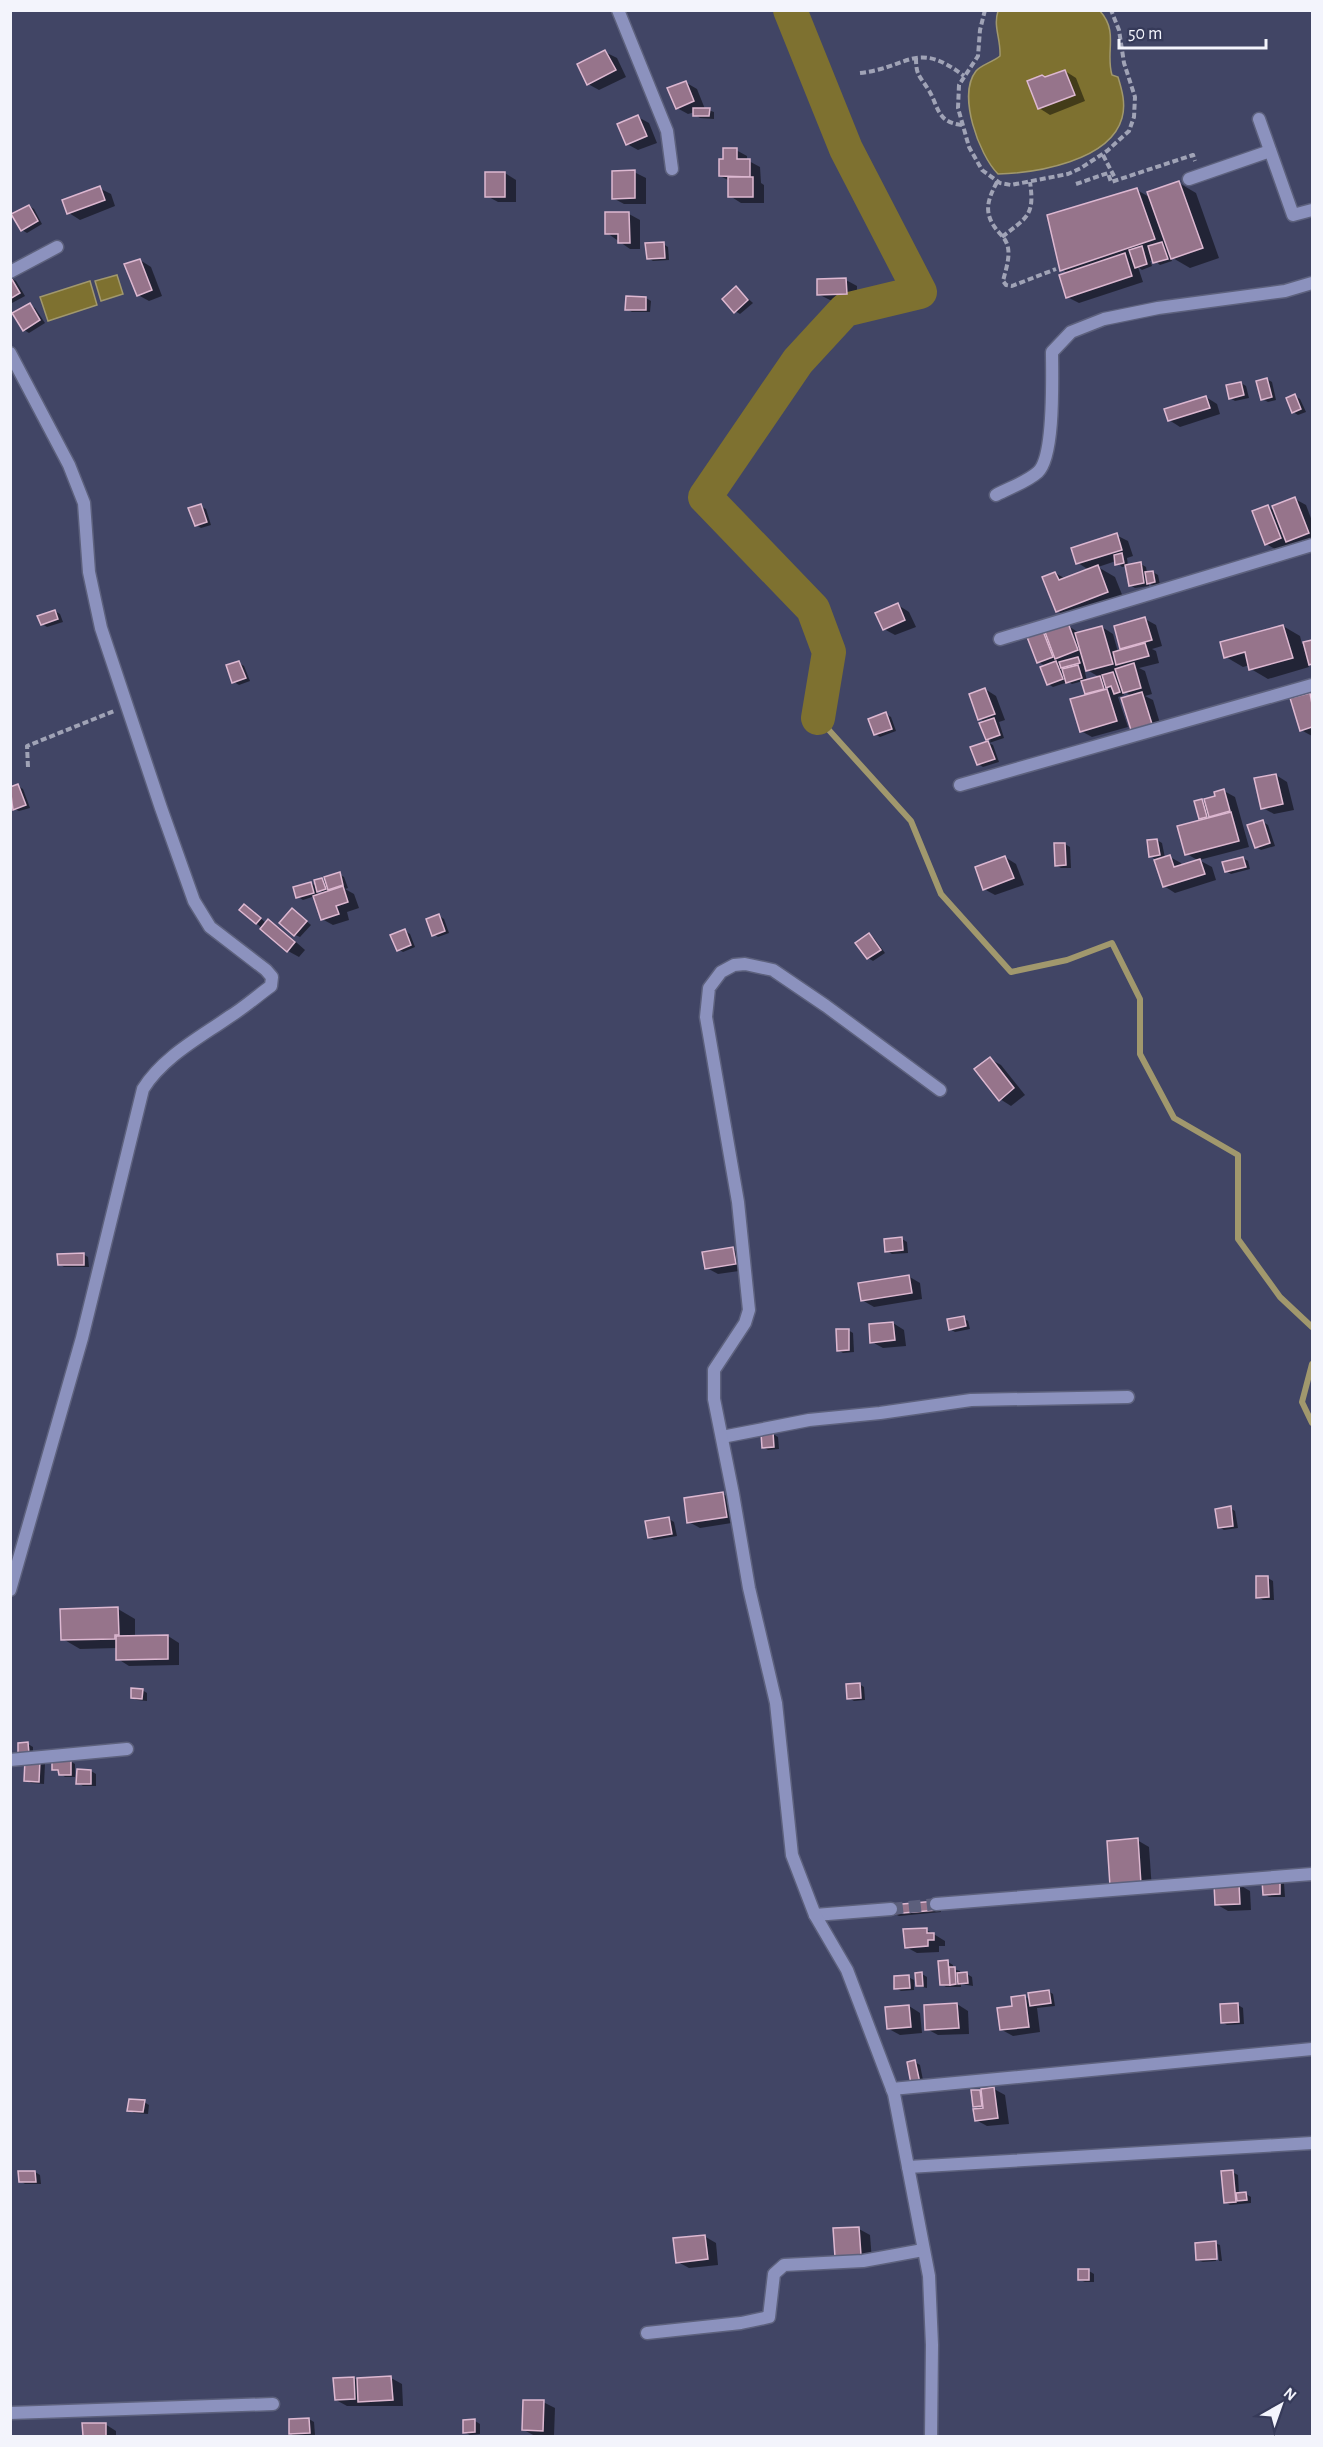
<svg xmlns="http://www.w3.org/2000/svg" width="1323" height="2447" font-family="'Alegreya Sans',sans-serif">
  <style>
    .water { fill: #7e7130; stroke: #a1986d; stroke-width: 1.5 }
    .shadow { fill: #0007; fill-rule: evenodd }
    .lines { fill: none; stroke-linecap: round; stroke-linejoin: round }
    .stream { stroke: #a1986d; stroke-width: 6 }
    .river { stroke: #7e7130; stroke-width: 34 }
    .building { fill: #96748b; stroke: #ddb8d1; stroke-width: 1.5 }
    .street-tunnel { stroke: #5c5f7c; stroke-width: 12; stroke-dasharray: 12 6; stroke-linecap: butt }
    .street-casing { stroke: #5d617d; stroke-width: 15 }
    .path { stroke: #a0a3b6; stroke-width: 4; stroke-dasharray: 6 3; stroke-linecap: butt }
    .street { stroke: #8c92be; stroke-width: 12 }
  </style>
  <rect width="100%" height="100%" fill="#414565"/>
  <g class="water">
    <path d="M998 11H1100C1119 32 1105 52 1112 75L1118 77C1122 90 1126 104 1122 118 1110 161 1036 173 998 174 979 155 957 95 976 71 981 65 993 62 1000 56 1001 39 993 27 998 11Z"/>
    <path d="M117 275 123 294 101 301 95 281Z"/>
    <path d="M90 281 97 305 48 321 40 297Z"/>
  </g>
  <g class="shadow">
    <path d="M605 52 617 58 626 77 599 90 588 84Z"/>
    <path d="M1065 71 1076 78 1085 101 1050 115 1039 108Z"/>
    <path d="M685 82 697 89 705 109 714 112V119L700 118 695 115V112L688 114 677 108Z"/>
    <path d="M638 117 649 123 657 143 638 150 627 144Z"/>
    <path d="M736 150 747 156V160L760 167 761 183 764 185V203H741L730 196V181L720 176 724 160Z"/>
    <path d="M634 172 646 178V204H624L613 198Z"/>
    <path d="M505 173 516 180V202H498L487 196Z"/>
    <path d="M1179 183 1196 193 1219 258 1190 268 1171 257 1172 261 1160 265 1154 260 1150 261 1152 266 1142 270 1138 267 1143 282 1079 303 1067 297 1068 273 1062 270 1137 190 1151 198Z"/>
    <path d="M99 188 111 194 115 206 80 220 69 213Z"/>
    <path d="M29 206 34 209 42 224 27 233 22 230Z"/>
    <path d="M629 214 640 220V249H630L607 233Z"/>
    <path d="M663 244 668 247 669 260 653 261 648 258Z"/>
    <path d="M140 260 151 267 162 296 149 301 138 295Z"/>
    <path d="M11 278 16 281 25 296 12 303Z"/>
    <path d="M846 280 857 286V300H830L818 294Z"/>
    <path d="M736 288 753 303 740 314 735 311Z"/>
    <path d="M646 298 651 301 650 312H632L627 309Z"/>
    <path d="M30 305 35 308 45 323 29 333 24 330Z"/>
    <path d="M1267 379 1272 382 1276 400 1268 402 1262 399Z"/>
    <path d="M1241 383 1246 386 1249 398 1235 401 1230 398Z"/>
    <path d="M1295 396 1300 399 1306 412 1298 415 1293 412Z"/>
    <path d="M1206 397 1217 404 1220 414 1180 427 1169 420Z"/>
    <path d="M1295 499 1306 505 1312 521V542L1298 547 1293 544 1277 550 1266 544 1268 507 1276 511Z"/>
    <path d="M200 506 206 509 211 525 201 528 196 525Z"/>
    <path d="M1116 535 1128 541 1133 556 1127 558 1128 566 1141 564 1146 567 1147 573 1153 572 1158 575 1160 585 1153 586 1149 583V586L1135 588 1130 585 1127 566 1122 567 1116 561 1098 567 1115 577 1125 602 1074 621 1057 611 1055 573 1066 579 1089 570 1078 563Z"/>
    <path d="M898 605 909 612 916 627 895 635 884 629Z"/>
    <path d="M55 611 60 614 63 622 47 627 42 624Z"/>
    <path d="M1145 619 1156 625 1162 646 1152 649 1156 651 1159 663 1139 668 1145 671 1152 694 1145 696 1153 700 1162 730 1143 735 1132 729V696L1123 691 1124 695 1118 697 1128 727 1092 737 1081 731 1090 695 1087 693 1083 681 1072 684 1068 682 1053 687 1048 684 1046 666 1038 662 1043 633 1048 636 1067 625 1079 633 1102 627 1113 634 1118 652 1125 650 1121 648ZM1084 668 1094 674 1100 677 1087 681Z"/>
    <path d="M1283 626 1300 636 1302 644 1312 642V665L1308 663 1309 667 1268 679 1251 669 1250 665 1243 667 1226 657Z"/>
    <path d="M239 663 244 666 250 681 239 685 234 682Z"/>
    <path d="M985 689 996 696 1005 720 999 722 1004 738 989 743 993 745 999 762 983 767 978 764 972 748 991 741 987 739 985 722 980 719Z"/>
    <path d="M1310 695H1312V736L1301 730Z"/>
    <path d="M886 714 891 717 896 731 880 737 875 734Z"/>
    <path d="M1276 775 1287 782 1294 810 1274 814 1263 808Z"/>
    <path d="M18 786 23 789 30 808 19 811 14 809 10 799V788Z"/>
    <path d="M1224 791 1235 797 1249 847 1199 860 1212 867 1216 880 1175 893 1164 886 1155 859 1151 856 1157 840 1162 843 1165 858 1170 857 1181 863 1182 866 1199 861 1187 854 1204 820 1200 818 1202 801 1206 803Z"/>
    <path d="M1263 822 1268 825 1275 846 1261 850 1256 847Z"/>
    <path d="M1065 844 1070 847 1071 868H1061L1056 865Z"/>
    <path d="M1005 857 1016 864 1024 885 995 895 984 889Z"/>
    <path d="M1243 858 1248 861 1250 869 1231 874 1226 871Z"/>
    <path d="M339 874 344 877 348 888 345 889 354 894 359 908 347 912 349 920 333 925 322 919 315 896 303 900 298 897 311 883 318 887 322 879 327 882ZM317 889 324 894 319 895Z"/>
    <path d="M250 909 266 923 268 921 279 927 305 950 299 957 288 951 256 923Z"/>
    <path d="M297 913 311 925 300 937 295 935Z"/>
    <path d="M439 916 444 919 449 933 438 937 433 934Z"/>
    <path d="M405 931 410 934 415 947 403 952 398 949Z"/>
    <path d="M869 935 874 938 885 953 873 961 868 958 857 943Z"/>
    <path d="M990 1059 1001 1065 1025 1095 1011 1106 1000 1099Z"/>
    <path d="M902 1239 907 1242 908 1253 892 1254 887 1251Z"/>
    <path d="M733 1249 744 1255 746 1270 718 1274 707 1268Z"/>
    <path d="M83 1254 88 1257 89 1267H64L59 1264Z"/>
    <path d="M908 1276 920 1283 922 1299 874 1307 862 1300Z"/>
    <path d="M963 1318 968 1321 970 1329 955 1332 950 1329Z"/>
    <path d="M893 1323 904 1330 906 1346 883 1348 872 1342Z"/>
    <path d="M848 1330 853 1333 854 1352 843 1353 838 1350Z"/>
    <path d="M773 1434 778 1437 779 1449 768 1450 763 1447Z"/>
    <path d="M723 1494 734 1500 738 1522 700 1528 689 1522Z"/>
    <path d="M1230 1508 1235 1511 1238 1528 1224 1530 1219 1527Z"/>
    <path d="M669 1519 674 1522 677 1536 654 1540 649 1537Z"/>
    <path d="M1268 1578 1273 1581 1274 1600H1263L1258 1597Z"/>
    <path d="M118 1609 135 1619V1637L168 1636 179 1643V1665L129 1666 118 1659 117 1648 80 1649 63 1639Z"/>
    <path d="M859 1684 864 1687 865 1700 854 1701 849 1698Z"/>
    <path d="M142 1690 147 1693V1701L137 1700 132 1698Z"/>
    <path d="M28 1744 33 1747V1757H25Z"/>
    <path d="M39 1761 45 1764 44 1784 31 1783 26 1780Z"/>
    <path d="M70 1761 75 1764V1777H65L54 1769Z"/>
    <path d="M78 1771H91L96 1774V1786H83L78 1783Z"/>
    <path d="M1137 1840 1149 1847 1152 1890 1123 1892Z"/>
    <path d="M1279 1880 1284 1883 1285 1897H1269L1264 1894Z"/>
    <path d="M1238 1884 1250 1891 1251 1910 1228 1911 1216 1904Z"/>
    <path d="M941 1905V1912L899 1916 893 1913Z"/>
    <path d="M927 1930 945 1941V1946H939V1952L917 1953 906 1947Z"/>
    <path d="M948 1962 953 1965V1969L960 1971V1974H967L972 1977 973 1986 961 1984V1987H946L941 1984Z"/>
    <path d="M922 1974 927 1977V1988L917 1986Z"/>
    <path d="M908 1977 914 1980V1990L901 1991 896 1988Z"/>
    <path d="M1048 1991 1053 1994 1055 2006 1037 2008 1040 2032 1013 2036 1002 2030 1014 2007 1025 1997 1031 2000Z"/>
    <path d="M957 2004 968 2011 969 2034 938 2035 927 2029Z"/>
    <path d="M1238 2005 1243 2008 1244 2024 1227 2025 1222 2022Z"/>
    <path d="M909 2006 920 2013 922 2033 900 2035 889 2029Z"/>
    <path d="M915 2062 920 2065 924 2085 917 2086Z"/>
    <path d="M994 2089 1005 2095 1009 2124 987 2126 976 2120 981 2110 975 2106 980 2091 983 2093Z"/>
    <path d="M144 2102 149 2105 148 2114 134 2113 129 2110Z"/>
    <path d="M35 2172 40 2175 41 2184H25L20 2181Z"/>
    <path d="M1232 2172 1238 2175 1239 2195 1246 2194 1251 2197V2203L1230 2205 1225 2202Z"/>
    <path d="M859 2229 870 2235 872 2261 847 2262Z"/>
    <path d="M704 2236 716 2243 718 2265 689 2268 678 2262Z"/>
    <path d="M1215 2242 1217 2244H1214L1216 2261 1203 2262 1197 2260Z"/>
    <path d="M1217 2244 1220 2245 1222 2261H1219Z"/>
    <path d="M1089 2271 1094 2274V2282H1085L1080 2280Z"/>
    <path d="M354 2378 359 2381 391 2378 402 2384 403 2406H347L336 2400Z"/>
    <path d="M543 2402 555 2408 554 2436H535L524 2430Z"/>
    <path d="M309 2419 314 2422 315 2435 293 2436 291 2433Z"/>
    <path d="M475 2421 480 2424V2434L470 2435 464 2432Z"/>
    <path d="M84 2424H105L116 2431V2436H84Z"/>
  </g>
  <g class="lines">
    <g class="stream">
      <path d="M818 718 911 821 941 894 1011 972 1067 960 1112 943 1140 999V1054L1174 1118 1238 1155V1239L1280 1297 1312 1327"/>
      <path d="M1312 1364 1302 1402 1312 1423"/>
    </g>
    <path class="river" d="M790 10 846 149 920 292 845 310 798 361 705 497 813 609 829 652 818 718"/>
  </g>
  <g class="building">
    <path d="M605 50 616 70 587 85 577 64Z"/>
    <path d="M1065 70 1075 95 1038 109 1027 81 1042 75 1045 77Z"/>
    <path d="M686 81 694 101 676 109 667 88Z"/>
    <path d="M693 108H710L709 116H693Z"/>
    <path d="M638 115 647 136 626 145 617 124Z"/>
    <path d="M723 148H737V159H750V177L719 176V159H723Z"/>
    <path d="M635 170V198L612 199V171Z"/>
    <rect x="485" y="172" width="20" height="25"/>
    <rect x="728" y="177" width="25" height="20"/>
    <path d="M1179 181 1203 248 1171 259 1147 192Z"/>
    <path d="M100 186 105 200 67 214 62 200Z"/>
    <path d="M1137 188 1155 239 1060 271 1047 215Z"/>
    <path d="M29 205 38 221 21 231 11 214Z"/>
    <path d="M605 212H629L630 243H618V234H605Z"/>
    <path d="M664 242 665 258 647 259 645 243Z"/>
    <path d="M1162 242 1168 259 1153 263 1148 246Z"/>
    <path d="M1142 246 1147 264 1135 268 1129 250Z"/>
    <path d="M1125 253 1132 276 1066 298 1059 275Z"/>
    <path d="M140 259 152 290 137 296 124 264Z"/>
    <path d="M10 276 20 293 10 299Z"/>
    <path d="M846 278 847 294 817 295V279Z"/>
    <path d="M736 286 748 300 734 313 722 299Z"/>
    <path d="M626 296 646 297V310H625Z"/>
    <path d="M30 303 40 320 23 331 12 313Z"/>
    <path d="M1267 378 1272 397 1261 400 1256 381Z"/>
    <path d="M1241 382 1244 395 1229 399 1226 385Z"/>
    <path d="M1295 394 1301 409 1292 413 1286 398Z"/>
    <path d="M1206 396 1210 408 1168 421 1164 409Z"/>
    <path d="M1295 497 1309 533 1286 542 1272 506Z"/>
    <path d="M201 504 207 522 195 526 188 508Z"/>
    <path d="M1268 505 1281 538 1265 545 1252 511Z"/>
    <path d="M1117 533 1122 550 1076 564 1071 548Z"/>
    <path d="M1122 553 1124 563 1115 565 1114 555Z"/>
    <path d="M1141 562 1144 583 1129 586 1125 565Z"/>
    <path d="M1098 565 1108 592 1056 612 1042 577 1055 572 1059 580Z"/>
    <path d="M1153 571 1155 582 1147 584 1145 572Z"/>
    <path d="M898 603 905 620 883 630 875 613Z"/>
    <path d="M55 610 58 619 41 625 37 616Z"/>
    <path d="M1145 617 1152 640 1120 649 1114 626Z"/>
    <path d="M1068 623 1078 650 1055 659 1045 632Z"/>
    <path d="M1283 625 1293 658 1249 670 1245 652 1224 658 1220 642Z"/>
    <path d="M1102 626 1113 664 1086 671 1075 633Z"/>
    <path d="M1043 631 1053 657 1037 663 1027 637Z"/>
    <path d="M1312 640V664L1309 665 1303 642Z"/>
    <path d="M1145 643 1149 656 1116 665 1113 652Z"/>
    <path d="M1078 657 1080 663 1061 668 1059 662Z"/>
    <path d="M239 661 246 678 232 683 226 665Z"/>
    <path d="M1056 661 1063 679 1047 685 1040 667Z"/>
    <path d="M1134 663 1141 688 1123 693 1115 669Z"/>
    <path d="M1078 665 1082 678 1066 683 1062 669Z"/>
    <path d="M1113 672 1120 692 1114 694 1111 686 1106 688 1102 675Z"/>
    <path d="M1100 676 1104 689 1085 694 1081 681Z"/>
    <path d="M985 688 995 714 978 720 969 694Z"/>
    <path d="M1107 689 1117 721 1080 732 1070 699Z"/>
    <path d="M1142 692 1152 724 1131 730 1121 698Z"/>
    <path d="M1310 693 1312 704V727L1300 731 1290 698Z"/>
    <path d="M886 712 892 729 874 735 868 719Z"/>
    <path d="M994 718 1000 735 986 740 979 723Z"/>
    <path d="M988 741 995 759 977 765 970 747Z"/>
    <path d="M1276 774 1283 804 1261 809 1254 778Z"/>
    <path d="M18 784 26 805 13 810 10 787Z"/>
    <path d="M1224 789 1230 811 1209 817 1204 799 1215 796 1214 792Z"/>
    <path d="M1202 799 1207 817 1199 819 1194 801Z"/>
    <path d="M1231 812 1239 841 1185 855 1177 826Z"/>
    <path d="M1263 820 1270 843 1255 848 1247 825Z"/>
    <path d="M1157 839 1160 855 1149 857 1147 840Z"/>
    <path d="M1054 843H1065L1066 865 1055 866Z"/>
    <path d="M1170 855 1174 867 1200 859 1205 874 1163 887 1154 860Z"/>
    <path d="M1005 856 1014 878 983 890 975 867Z"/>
    <path d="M1243 857 1246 867 1225 872 1222 862Z"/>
    <path d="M340 872 343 885 328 890 324 877Z"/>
    <path d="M322 878 326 889 317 892 314 880Z"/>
    <path d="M311 882 314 893 296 898 293 887Z"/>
    <path d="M343 886 348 902 336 906 339 914 321 920 313 896Z"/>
    <path d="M244 904 261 918 256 924 239 910Z"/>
    <path d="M292 908 307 921 294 936 279 923Z"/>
    <path d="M439 914 445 931 432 936 426 919Z"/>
    <path d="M268 919 295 942 287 952 260 929Z"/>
    <path d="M405 929 411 945 397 951 390 935Z"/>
    <path d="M869 933 881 950 867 959 855 943Z"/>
    <path d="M990 1057 1014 1088 999 1101 974 1069Z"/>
    <path d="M902 1237 903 1250 885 1252 884 1239Z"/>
    <path d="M733 1247 736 1264 705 1269 702 1252Z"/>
    <path d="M84 1253V1265H58L57 1254Z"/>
    <path d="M909 1275 912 1293 861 1301 858 1283Z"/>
    <path d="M964 1316 966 1326 949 1330 947 1319Z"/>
    <path d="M893 1322 895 1340 870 1343 869 1324Z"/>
    <path d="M836 1329H849V1350L837 1351Z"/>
    <path d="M773 1432 774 1447 762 1448 761 1433Z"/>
    <path d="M723 1492 727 1517 687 1523 684 1498Z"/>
    <path d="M1231 1506 1233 1526 1218 1528 1215 1509Z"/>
    <path d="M669 1517 672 1534 648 1538 645 1521Z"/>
    <path d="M1256 1576H1268L1269 1597 1256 1598Z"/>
    <path d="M118 1607 119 1635H115V1639L61 1640 60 1609Z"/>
    <path d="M168 1635V1659L116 1660V1636Z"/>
    <path d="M860 1683 861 1698 847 1699 846 1684Z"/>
    <path d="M131 1688 143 1689 142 1699 131 1698Z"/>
    <path d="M28 1742 29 1754 18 1755V1743Z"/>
    <path d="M25 1759 40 1760 39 1782 24 1781Z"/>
    <path d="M52 1759H71V1775H59L58 1770H52Z"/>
    <path d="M77 1769 91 1770V1784H76Z"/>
    <path d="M1138 1838 1141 1884 1110 1886 1107 1841Z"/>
    <path d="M1280 1879V1894L1263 1895 1262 1880Z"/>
    <path d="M1239 1883 1240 1904 1215 1905 1214 1884Z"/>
    <path d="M936 1901 937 1910 892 1914 891 1905Z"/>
    <path d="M927 1928V1933H934V1940H928V1946L905 1948 903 1929Z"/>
    <path d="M948 1960 950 1985H940L938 1961Z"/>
    <path d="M949 1967H955L956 1984 950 1985Z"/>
    <path d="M922 1972 923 1986H916L915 1973Z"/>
    <path d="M967 1972 968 1983 958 1984 957 1973Z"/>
    <path d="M909 1975 910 1988 894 1989V1976Z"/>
    <path d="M1049 1990 1051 2003 1030 2006 1028 1993Z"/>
    <path d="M1025 1995 1029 2027 1000 2030 997 2008 1012 2006 1011 1997Z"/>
    <path d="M957 2003 959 2028 925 2030 924 2005Z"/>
    <path d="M1238 2003 1239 2022 1221 2023 1220 2004Z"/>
    <path d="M909 2005 911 2027 887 2029 885 2007Z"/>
    <path d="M915 2060 920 2083 911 2084 907 2062Z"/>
    <path d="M994 2087 998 2118 975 2121 973 2109 983 2108 981 2089Z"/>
    <path d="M971 2090H980L982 2106 973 2107Z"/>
    <path d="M129 2099 145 2100 143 2112 127 2111Z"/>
    <path d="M1233 2170 1236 2202 1224 2203 1221 2171Z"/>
    <path d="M18 2171H35L36 2182H19Z"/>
    <path d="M1246 2192 1247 2200 1237 2201 1236 2193Z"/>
    <path d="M859 2227 861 2255 835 2257 833 2228Z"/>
    <path d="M705 2235 708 2259 676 2263 673 2238Z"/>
    <path d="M1216 2241 1217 2259 1196 2260 1195 2243Z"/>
    <rect x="1078" y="2269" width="11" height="11"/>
    <path d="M391 2376 393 2400 358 2402 357 2378Z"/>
    <path d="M354 2377 355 2399 335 2400 333 2378Z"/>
    <path d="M523 2400H544L543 2431 522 2430Z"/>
    <path d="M309 2418 310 2433 289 2434V2419Z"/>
    <path d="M475 2419V2432L463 2433V2420Z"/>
    <path d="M82 2423H106V2436H83Z"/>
  </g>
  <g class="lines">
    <path class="street-tunnel" d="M891 1909 936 1904"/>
    <defs>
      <g id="street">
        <path d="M618 10 667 131 672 169"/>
        <path d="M1259 119 1293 215 1312 210"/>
        <path d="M1189 179 1270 151"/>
        <path d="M10 272 57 247"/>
        <path d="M10 353 69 465 84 503 89 572 101 628 161 808 194 901 210 927 266 970 272 977 271 986C257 996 244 1008 229 1017 199 1038 163 1057 143 1089L82 1338 10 1590"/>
        <path d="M996 495C1009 488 1027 482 1038 472 1055 456 1052 377 1052 352L1071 332 1104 319 1158 308 1285 291 1312 283"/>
        <path d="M1000 639 1312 545"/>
        <path d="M960 785 1312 685"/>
        <path d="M722 1437 809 1420 880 1413 971 1400 1128 1397"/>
        <path d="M10 1760 127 1749"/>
        <path d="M936 1904 1312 1874"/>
        <path d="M815 1915 891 1909"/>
        <path d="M892 2089 1312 2049"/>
        <path d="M908 2167 1312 2143"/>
        <path d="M647 2333 741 2323 769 2317 774 2274 784 2265 863 2261 923 2250"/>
        <path d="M10 2413 273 2404"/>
        <path d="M931 2436 932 2345 929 2276 894 2094 847 1970 815 1915 792 1855 776 1703 749 1588 733 1494 714 1399V1370L745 1323 749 1310 738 1202 706 1017 709 988 721 972 734 965 745 964 773 970 826 1006 940 1090"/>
      </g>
    </defs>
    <use href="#street" class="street-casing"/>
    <g class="path">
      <path d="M985 10 980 30 978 56 959 85 958 108 969 147 982 170 1000 183 1011 185 1068 174 1081 168 1107 151 1129 131 1134 117 1135 97 1124 63 1119 30 1111 10"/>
      <path d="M916 58C916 75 919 75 928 89 939 106 936 123 963 125"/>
      <path d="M860 73C908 68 916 39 964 76"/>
      <path d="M1103 155 1116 180"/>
      <path d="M997 182C988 199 983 212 996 229 999 233 1005 238 1007 244 1011 255 1006 269 1003 281L1006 285 1012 286 1056 269"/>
      <path d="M1076 184 1108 173 1111 182 1193 155 1195 161"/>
      <path d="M1002 237C1027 217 1035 216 1030 182"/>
      <path d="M28 767 27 746 114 711"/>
    </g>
    <use href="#street" class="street"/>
  </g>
  <rect width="1323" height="2447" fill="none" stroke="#f3f4fc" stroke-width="24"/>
  <g transform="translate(1281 2405) rotate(40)" stroke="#363a59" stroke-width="4.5" paint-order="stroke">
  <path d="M0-4.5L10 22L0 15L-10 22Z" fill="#f3f4fc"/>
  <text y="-9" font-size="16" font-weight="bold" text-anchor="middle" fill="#f3f4fc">N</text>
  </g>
  <path d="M1119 39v9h147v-9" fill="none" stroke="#f3f4fc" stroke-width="3"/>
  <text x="1128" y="39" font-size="18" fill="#f3f4fc" stroke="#363a59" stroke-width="4.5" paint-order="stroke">50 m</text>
</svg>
